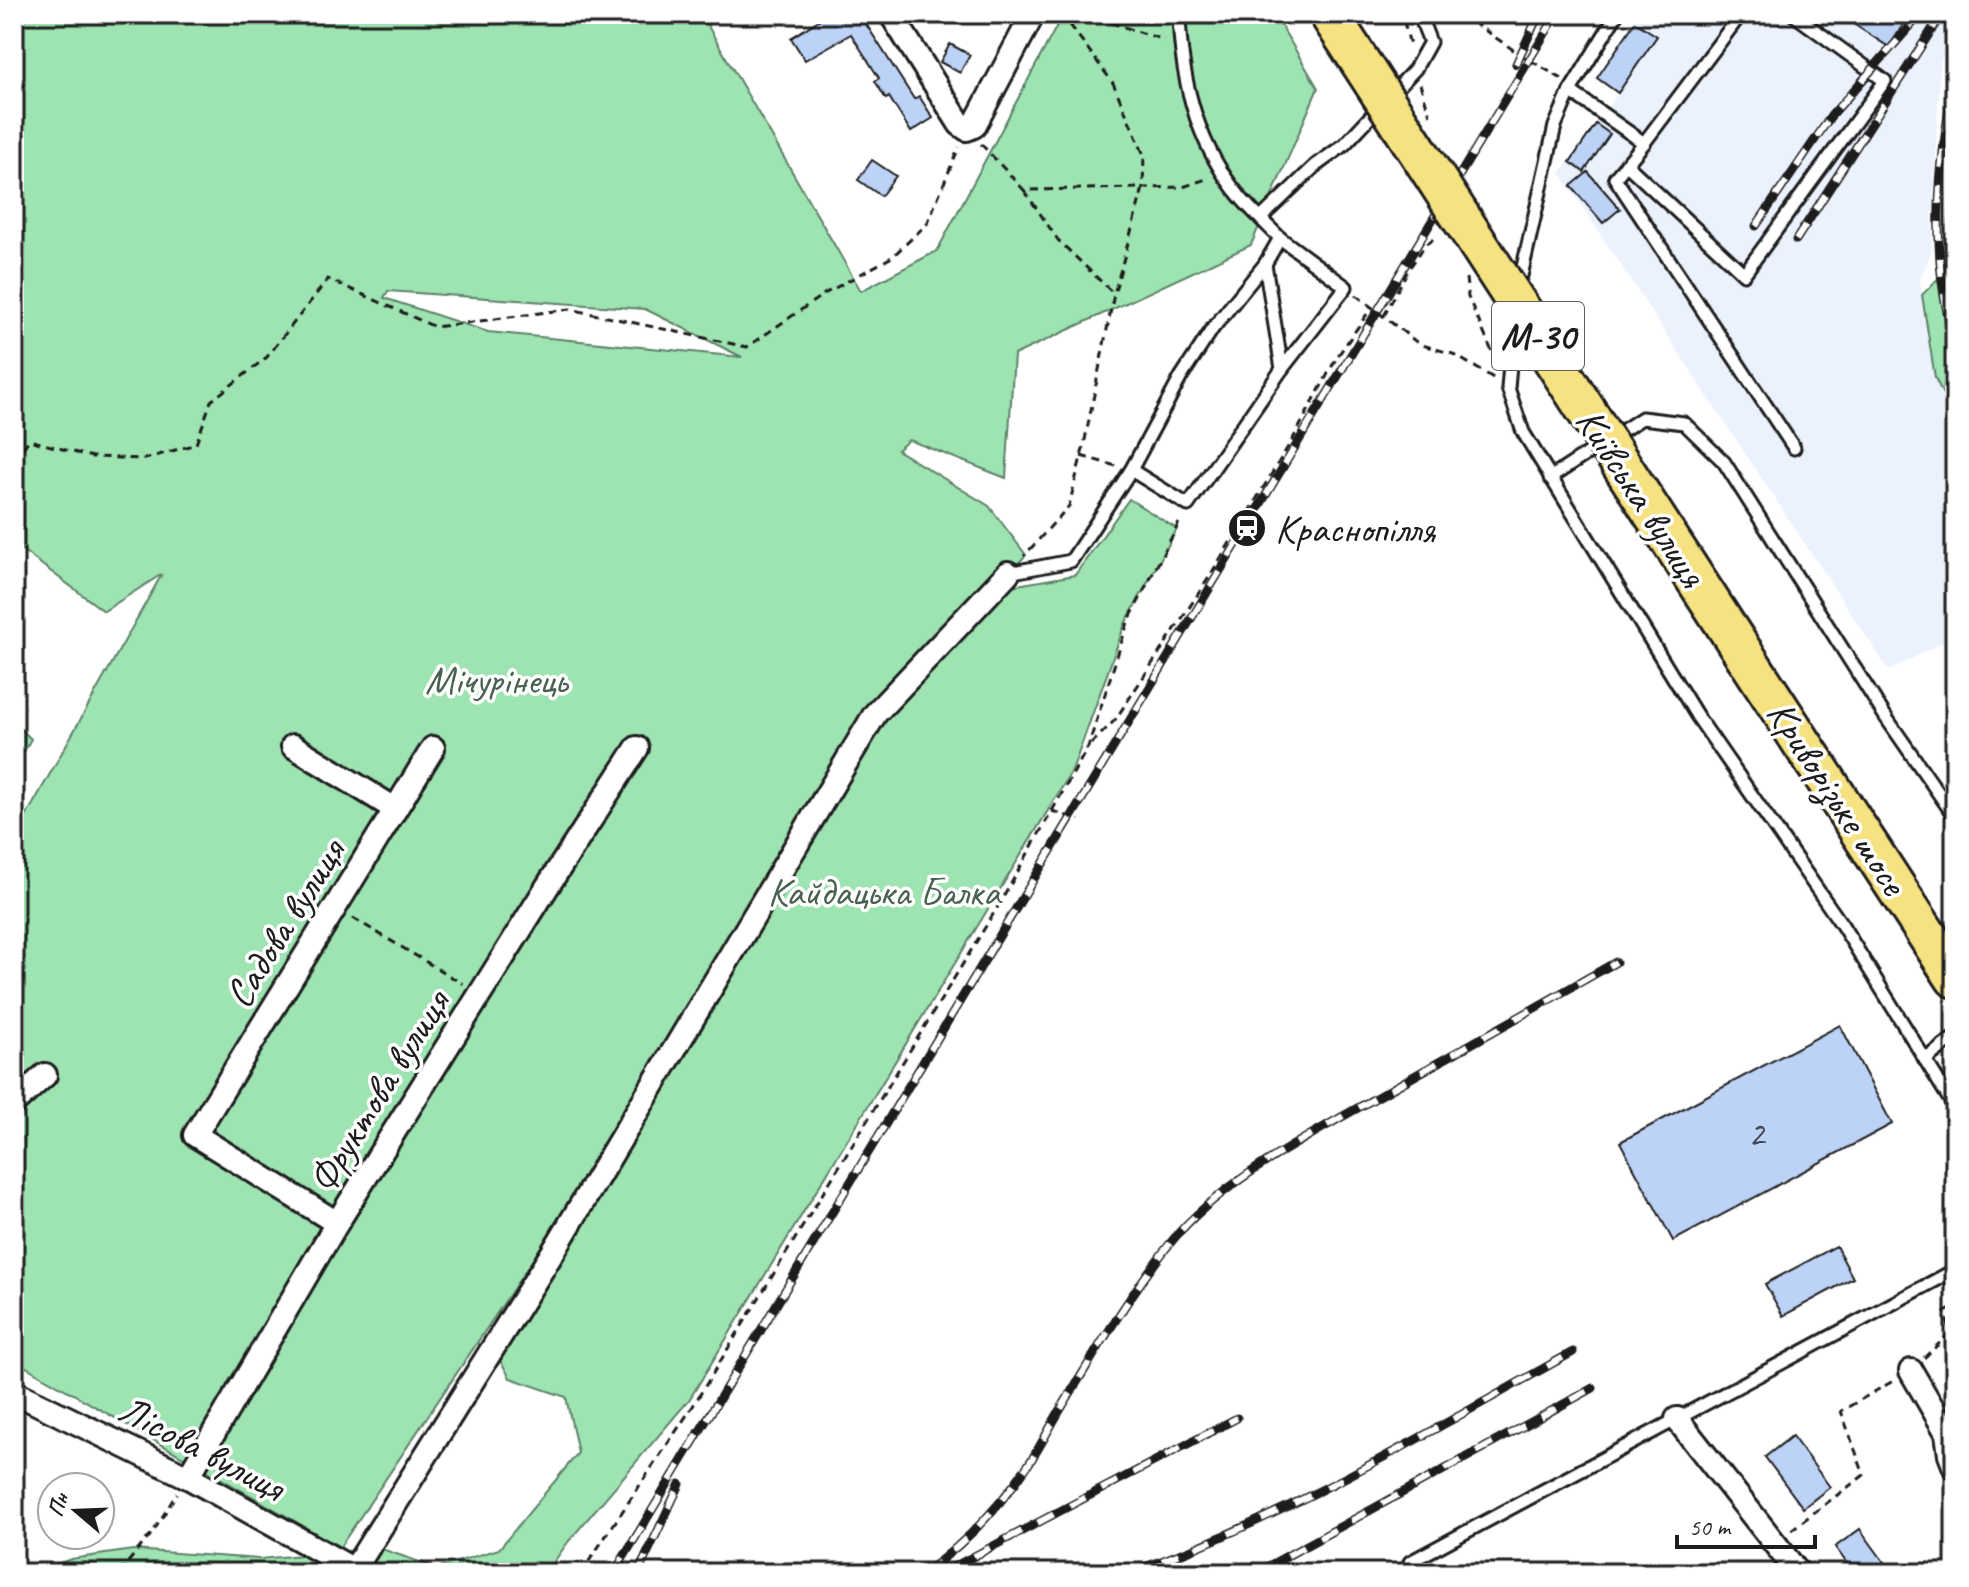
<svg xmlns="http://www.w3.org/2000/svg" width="1969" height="1587" font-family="Caveat,sans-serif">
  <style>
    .built { fill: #ebf2fd }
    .green { fill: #9de4b2; stroke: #5c8067; stroke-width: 2; fill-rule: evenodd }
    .building { fill: #bdd2f7; stroke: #1c1c1c; stroke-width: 2 }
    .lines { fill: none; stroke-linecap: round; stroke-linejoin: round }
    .service-casing { stroke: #1c1c1c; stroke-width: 17 }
    .minor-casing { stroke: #1c1c1c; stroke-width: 28 }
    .trunk-casing { stroke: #1c1c1c; stroke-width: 44 }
    .path { stroke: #1c1c1c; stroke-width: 3; stroke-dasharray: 8 6; stroke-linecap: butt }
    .service { stroke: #fff; stroke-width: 11 }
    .minor { stroke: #fff; stroke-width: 22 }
    .trunk { stroke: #f7e281; stroke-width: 38 }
    .rail-casing { stroke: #1c1c1c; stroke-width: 9 }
    .rail { stroke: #fff; stroke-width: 6; stroke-dasharray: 18; stroke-linecap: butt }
    .trunk-bridge-casing { stroke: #1c1c1c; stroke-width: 44; stroke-linecap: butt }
    .trunk-bridge { stroke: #f7e281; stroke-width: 38 }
    .labels { text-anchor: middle; stroke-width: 7; stroke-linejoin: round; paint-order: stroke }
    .number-label { font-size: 36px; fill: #444a53 }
    .shield { fill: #fff; stroke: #606060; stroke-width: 2 }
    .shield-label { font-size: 38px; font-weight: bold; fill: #1c1c1c }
    .street-label { font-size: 40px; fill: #1c1c1c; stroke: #fff }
    .poi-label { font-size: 40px; fill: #1c1c1c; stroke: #fff; text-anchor: start }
    .park-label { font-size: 40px; fill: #496250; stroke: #fff }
  </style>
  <rect width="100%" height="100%" fill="#fff"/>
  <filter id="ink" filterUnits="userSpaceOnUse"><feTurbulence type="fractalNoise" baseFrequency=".0125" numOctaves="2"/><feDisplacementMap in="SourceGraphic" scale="16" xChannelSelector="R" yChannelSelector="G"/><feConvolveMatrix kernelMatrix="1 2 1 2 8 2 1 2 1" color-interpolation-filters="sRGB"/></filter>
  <g filter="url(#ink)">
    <path class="built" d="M1638 14H1955V27L1940 62 1931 253 1920 279 1935 378 1955 419V635L1889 671 1560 173 1618 93 1597 79Z"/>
    <g class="green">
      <path d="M14 14H701L861 291 937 251 1063 14H1274L1318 88 1251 245 1014 355 1006 478 909 440 897 450 989 506 1026 555 994 589 1075 575 1129 499 1177 529 1125 624 1072 771 689 1400 568 1542 546 1573H32L71 1559 133 1550 259 1559 379 1548 437 1568 499 1549 578 1453 566 1397 510 1378 496 1353 878 711 632 1112 340 1547 14 1360V838L162 574 104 611 14 544ZM388 291 645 309 742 357 488 332 384 298Z"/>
      <path d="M1955 144V235L1947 246 1954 147Z"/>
      <path d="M1951 265 1955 268V419L1935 378 1922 295Z"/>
      <path d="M14 722 31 739 14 769Z"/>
    </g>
    <g class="building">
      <path d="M828 14H877L878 17 866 24 914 99 919 96 933 118 911 132 889 97 886 99 875 81 879 78 851 34 805 60 791 38Z"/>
      <path d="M1838 14H1910L1889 47Z"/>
      <path d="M1635 22 1657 36 1618 93 1597 78Z"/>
      <path d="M950 44 970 55 960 73 940 62Z"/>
      <path d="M1596 124 1610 134 1584 172 1570 162Z"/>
      <path d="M872 160 896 176 881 196 858 180Z"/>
      <path d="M1588 172 1620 209 1603 223 1571 186Z"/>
      <path d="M1840 1025 1892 1124 1673 1241 1620 1142Z"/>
      <path d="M1836 1246 1853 1278 1783 1316 1765 1284Z"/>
      <path d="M1792 1436 1830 1487 1803 1508 1765 1457Z"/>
      <path d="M1860 1529 1892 1573H1854L1835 1547Z"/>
    </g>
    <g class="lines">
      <defs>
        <g id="service">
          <path d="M1570 91 1644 143 1741 14"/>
          <path d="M1644 143 1615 178 1794 448"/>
          <path d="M1626 164 1744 274 1885 81 1793 14"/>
          <path d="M1261 218 1315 166 1344 145 1415 69 1430 42 1419 14"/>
          <path d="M1265 264 1282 369"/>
          <path d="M1518 289 1555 126 1570 91 1617 14"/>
          <path d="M1514 318 1508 388 1523 432 1697 716 1842 925 1955 1108"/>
          <path d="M1131 470 1188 505 1282 369 1346 287 1280 238"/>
          <path d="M1550 478 1642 418 1684 423 1724 462 1885 716 1955 817"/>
          <path d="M1008 573 1071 561 1131 470 1181 377 1213 328 1265 264 1280 238C1267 225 1253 212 1241 198 1197 146 1181 80 1179 14"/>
          <path d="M1925 1060 1955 1037"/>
          <path d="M1415 1573 1410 1562 1955 1270"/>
        </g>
        <g id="minor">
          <path d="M891 14 960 124 967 129 974 126 1033 14"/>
          <path d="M293 746 395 809"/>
          <path d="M14 1103 45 1075"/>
          <path d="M337 1223 195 1135 433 748"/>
          <path d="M1911 1371 1947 1433 1950 1455 1955 1468"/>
          <path d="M14 1392 188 1477 354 1570 553 1252 875 714 1008 573"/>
          <path d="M1677 1419 1798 1573"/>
          <path d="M188 1477 337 1223 547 887 637 748"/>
        </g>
        <path id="trunk" d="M1746 657 1955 978"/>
      </defs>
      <use href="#service" class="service-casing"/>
      <use href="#minor" class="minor-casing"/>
      <use href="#trunk" class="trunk-casing"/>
      <g class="path">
        <path d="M1062 14 1113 83 1144 155 1143 188 1183 187 1209 178"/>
        <path d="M1084 14 1164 40"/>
        <path d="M1461 14 1518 53 1562 79"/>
        <path d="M1404 22 1410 45"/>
        <path d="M14 35 21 14"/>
        <path d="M1420 84 1430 115"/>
        <path d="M981 144 1024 190 1143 188 1114 294 1084 445 1069 506 1024 556"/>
        <path d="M1024 190 1058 240 1114 294"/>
        <path d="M1466 278 1468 297 1494 356"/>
        <path d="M1356 295 1419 344 1453 354 1495 379"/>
        <path d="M1384 316 1408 270 1426 244 1438 236"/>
        <path d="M1081 456 1116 466"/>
        <path d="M14 459 29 440 92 457 145 459 196 444 211 401 267 357 328 279 435 327 570 309 747 347 824 294 892 257 927 224 959 147"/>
        <path d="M1091 744 1115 720 1208 579 1294 437 1337 357 1372 307"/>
        <path d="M1052 811 1079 820"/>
        <path d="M353 918 463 984"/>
        <path d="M1924 1358 1950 1333 1945 1312 1955 1307"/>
        <path d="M1791 1530 1864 1475 1841 1411 1893 1381"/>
        <path d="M119 1573 153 1532 177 1493"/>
        <path d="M581 1573 693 1406 1000 903 1088 747 1128 622 1181 519"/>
      </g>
      <use href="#service" class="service"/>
      <use href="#minor" class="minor"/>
      <use href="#trunk" class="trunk"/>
      <defs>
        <g id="rail">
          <path d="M1516 64 1539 14"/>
          <path d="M1955 79C1938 159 1929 262 1955 341"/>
          <path d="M1756 226 1831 116 1921 14"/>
          <path d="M1796 240 1942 14"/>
          <path d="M614 1573 1557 14"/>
          <path d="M638 1573 680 1484"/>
          <path d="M924 1573C965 1544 1000 1506 1028 1465 1041 1446 1050 1426 1062 1407 1096 1351 1131 1292 1172 1241 1219 1182 1314 1133 1379 1096 1458 1051 1537 1007 1616 962"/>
          <path d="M942 1573 1237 1418"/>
          <path d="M1128 1573C1286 1519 1428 1432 1573 1352"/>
          <path d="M1256 1573 1593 1388"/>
        </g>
      </defs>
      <use href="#rail" class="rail-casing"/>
      <use href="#rail" class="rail"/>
      <defs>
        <path id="trunk-bridge" d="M1329 14 1746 657"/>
      </defs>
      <use href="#trunk-bridge" class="trunk-bridge-casing"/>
      <use href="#trunk-bridge" class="trunk-bridge"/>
    </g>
  </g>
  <defs>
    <symbol id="station-disc" viewBox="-11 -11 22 22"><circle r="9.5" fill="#1c1c1c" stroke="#fff"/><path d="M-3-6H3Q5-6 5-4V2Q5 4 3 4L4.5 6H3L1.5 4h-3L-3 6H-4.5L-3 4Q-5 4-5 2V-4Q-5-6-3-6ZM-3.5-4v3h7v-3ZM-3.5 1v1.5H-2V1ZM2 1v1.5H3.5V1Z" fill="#fff"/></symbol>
  </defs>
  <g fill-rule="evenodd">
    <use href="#station-disc" x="1225" y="506" width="44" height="44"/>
  </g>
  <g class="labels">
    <g class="number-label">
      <text x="1756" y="1146">2</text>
    </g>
    <rect class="shield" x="1492" y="302" width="92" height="68" rx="6"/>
    <g class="shield-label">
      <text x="1538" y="349">М-30</text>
    </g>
    <g class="street-label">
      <text transform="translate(1642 497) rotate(57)" y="14">Київська вулиця</text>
      <text transform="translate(1838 797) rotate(57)" y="14">Криворізьке шосе</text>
      <text transform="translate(284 923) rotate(-58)" y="14">Садова вулиця</text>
      <text transform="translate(378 1091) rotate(-58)" y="14">Фруктова вулиця</text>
      <text transform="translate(202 1447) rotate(28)" y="14">Лісова вулиця</text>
    </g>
    <g class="poi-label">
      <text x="1275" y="542">Краснопілля</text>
    </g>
    <g class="park-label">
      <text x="496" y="693">Мічурінець</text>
      <text x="884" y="905">Кайдацька Балка</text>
    </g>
  </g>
  <rect width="1969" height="1587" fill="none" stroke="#fff" stroke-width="48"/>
  <rect x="24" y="24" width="1921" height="1539" fill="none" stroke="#1c1c1c" stroke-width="3" filter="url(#ink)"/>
  <g transform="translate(76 1511) rotate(289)"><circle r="38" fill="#ffffff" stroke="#a4a4a4" stroke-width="2"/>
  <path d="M0-6L14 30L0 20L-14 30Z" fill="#1c1c1c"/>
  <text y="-12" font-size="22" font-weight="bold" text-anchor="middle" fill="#1c1c1c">Пн</text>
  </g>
  <path d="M1677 1535v12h138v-12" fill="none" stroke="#1c1c1c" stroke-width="4"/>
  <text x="1689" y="1535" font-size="24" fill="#1c1c1c" stroke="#ffffff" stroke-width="6" paint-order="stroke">50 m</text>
</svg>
